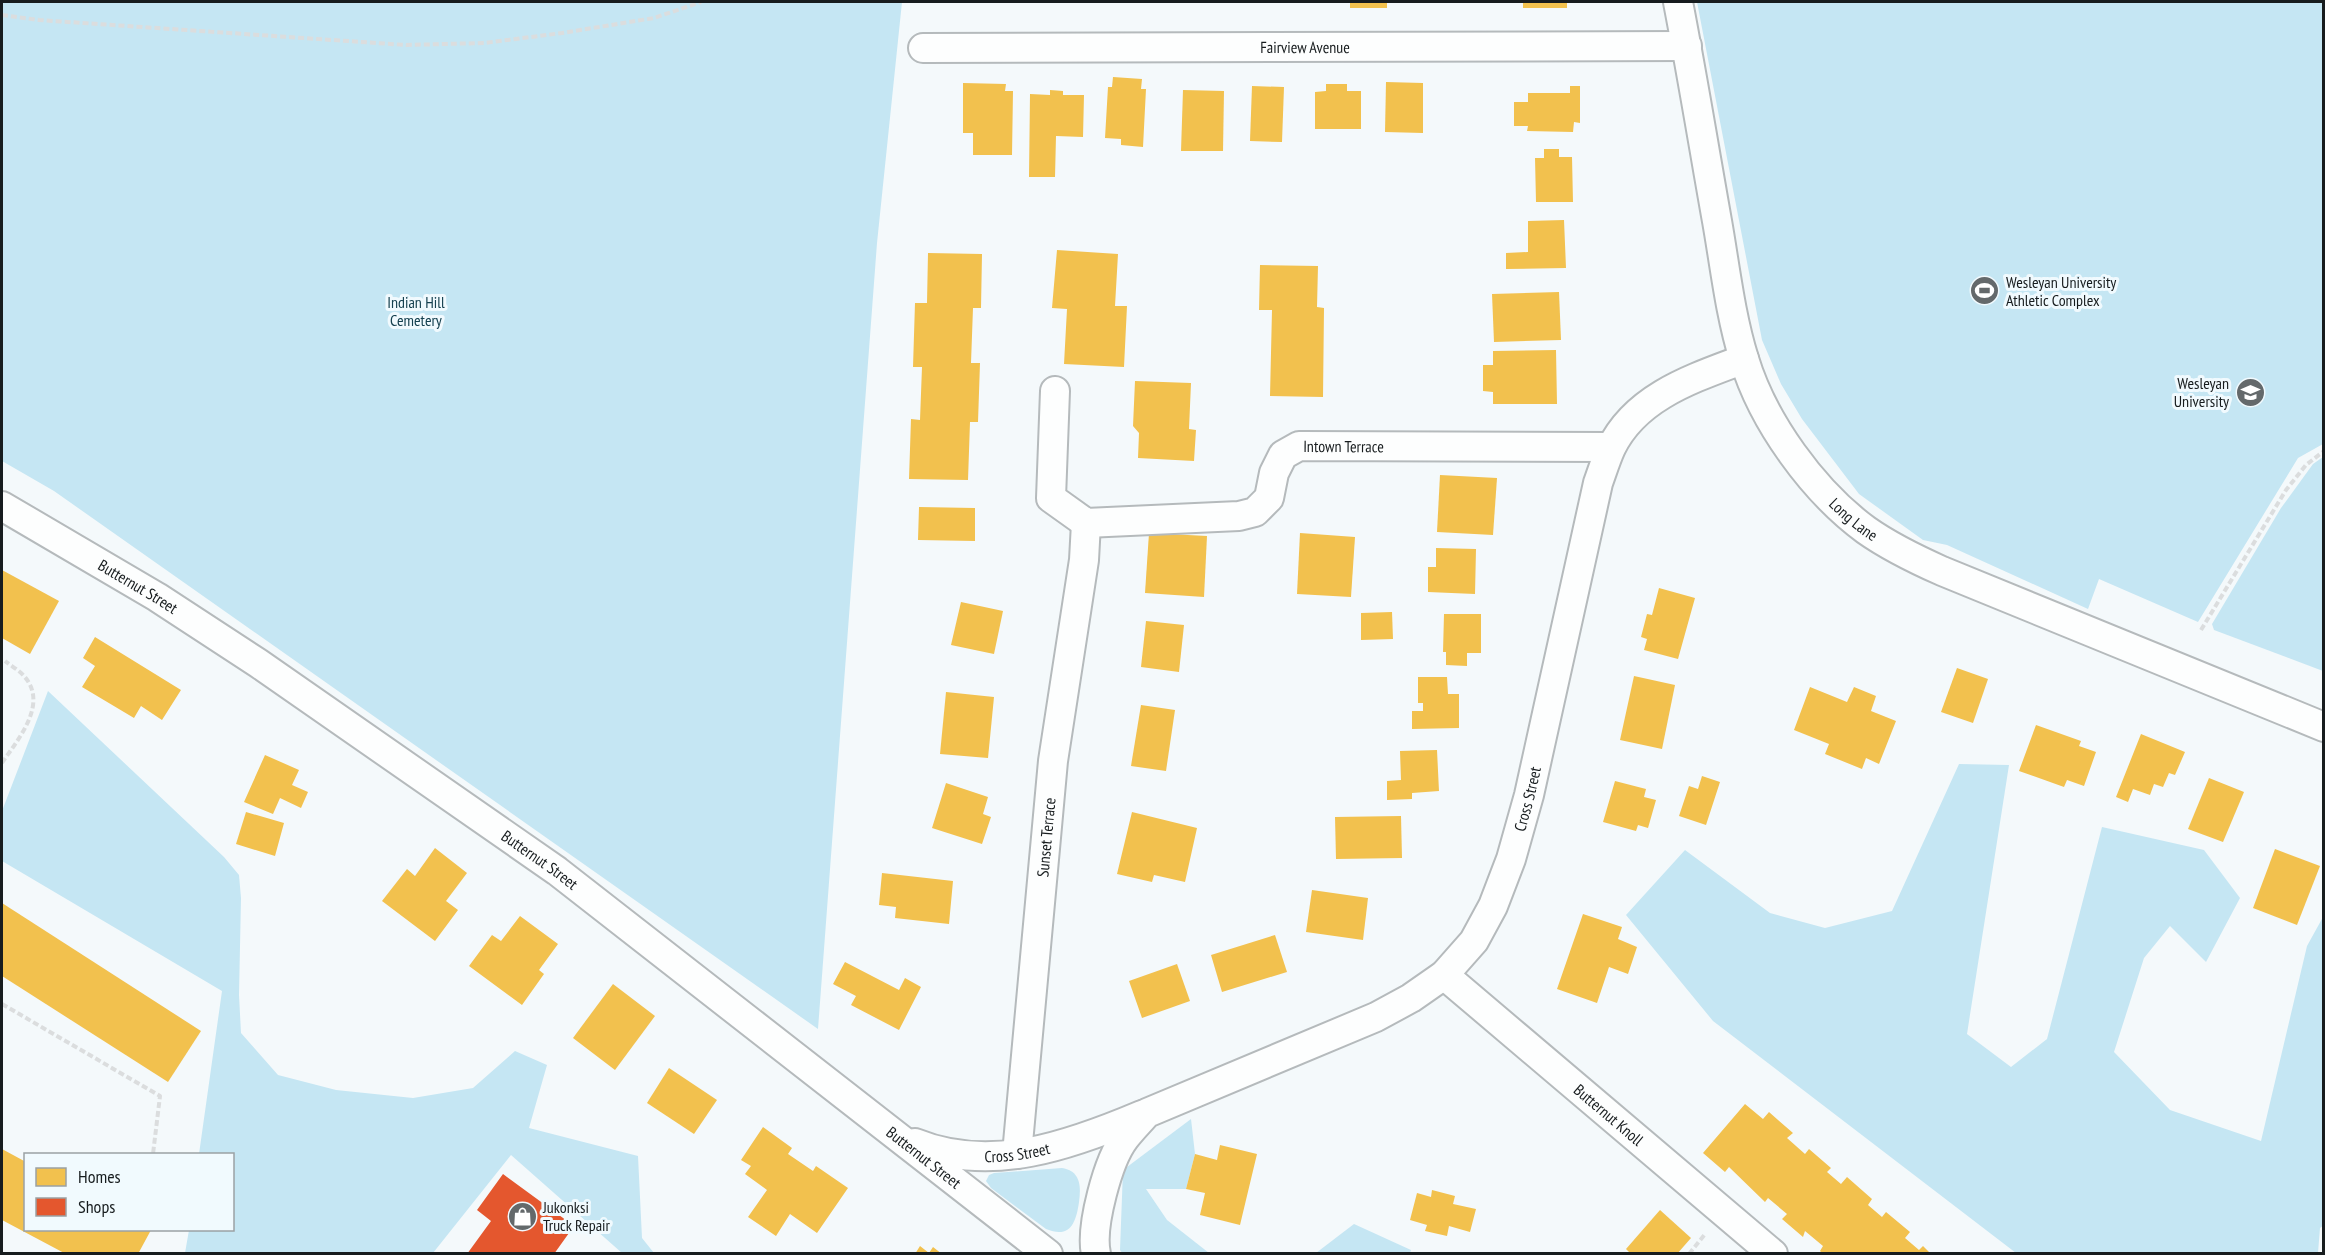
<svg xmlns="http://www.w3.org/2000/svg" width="2325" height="1255" font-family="'PT Sans Narrow',sans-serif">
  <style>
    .green { fill: #c5e6f3 }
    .homes { fill: #f2c14e }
    .shops { fill: #e4572e }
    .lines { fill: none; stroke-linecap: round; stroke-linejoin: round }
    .street-casing { stroke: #b5babc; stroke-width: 32 }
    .path { stroke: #dbddde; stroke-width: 4; stroke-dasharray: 6 3; stroke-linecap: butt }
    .street { stroke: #fdfefe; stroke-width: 28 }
    .labels { text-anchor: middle; stroke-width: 6; stroke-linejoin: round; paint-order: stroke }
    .street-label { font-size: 16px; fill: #171c1e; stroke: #f1fafe }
    .poi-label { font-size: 16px; fill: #171c1e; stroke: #f1fafe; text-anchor: start }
    .park-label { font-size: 16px; fill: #15404f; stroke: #f1fafe }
  </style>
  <rect width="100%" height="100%" fill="#f4f9fb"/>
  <g class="green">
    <path d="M2 2H902L877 243 818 1029 54 491 2 461Z"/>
    <path d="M1697 2H2323V444L2298 458 2198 622 2099 579 2088 609 1947 545 1923 540 1859 494 1802 419 1781 384 1762 340Z"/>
    <path d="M2323 457V671L2214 630 2212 624 2281 508 2313 464Z"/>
    <path d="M48 691 224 857 239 875 241 898 239 995 241 1033 278 1075 336 1090 413 1098 473 1088 515 1051 547 1065 529 1128 638 1156 642 1238 654 1253H622L511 1155 433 1253H185L189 1230H232V1154H199L222 991 2 861V811Z"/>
    <path d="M1959 764 2009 765 1967 1034 2011 1067 2047 1039 2102 827 2204 850 2240 898 2206 962 2170 926 2144 958 2114 1052 2170 1110 2261 1141 2307 946 2323 917 2324 1225 2320 1228 2318 1253H2016L1713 1021 1626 915 1685 850 1770 913 1825 928 1892 911Z"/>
    <path d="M1191 1119 1195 1154 1186 1189H1146L1167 1220 1209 1253 1123 1254 1120 1250 1123 1170Z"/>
    <path d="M1062 1168C1081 1171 1081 1187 1079 1202 1076 1223 1070 1239 1046 1229L991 1188 986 1181 989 1175 994 1173Z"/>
    <path d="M1354 1224 1411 1250 1410 1253H1316Z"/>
  </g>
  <g class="homes">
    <rect x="1350" y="2" width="37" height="6"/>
    <rect x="1523" y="2" width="44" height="6"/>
    <path d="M1113 77 1142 79 1141 89H1146L1143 147 1121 145V139L1105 138 1108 87H1112Z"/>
    <path d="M1386 82 1423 83V133L1385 132Z"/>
    <path d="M963 83 1006 84 1005 91H1013L1012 155H973V133H963Z"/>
    <path d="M1326 84H1347V91H1361V129H1315V92L1326 91Z"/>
    <path d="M1252 86 1284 87 1282 142 1250 141Z"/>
    <path d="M1570 86H1580V123L1574 122 1573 132 1527 131 1528 126H1514V102H1528V93H1570Z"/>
    <path d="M1050 90 1063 91V95H1084L1083 137 1056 136 1055 177H1029L1030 94 1050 95Z"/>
    <path d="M1183 90 1224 91 1223 151H1181Z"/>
    <path d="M1544 149H1559V157H1572L1573 202H1536L1535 158H1544Z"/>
    <path d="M1564 220 1566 268 1506 269V253L1528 252V221Z"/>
    <path d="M1057 250 1118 254 1115 306H1127L1124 367 1064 364 1067 309 1052 308Z"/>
    <path d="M928 253 982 254 981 308H973L971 363H980L978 422H970L968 480 909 479 911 419 920 420 922 367H913L915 303H927Z"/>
    <path d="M1260 265 1318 266 1317 307 1324 308 1323 397 1270 396 1272 310H1259Z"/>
    <path d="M1559 292 1561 340 1494 342 1492 294Z"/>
    <path d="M1556 350 1557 404H1493V392L1483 391V365H1493V351Z"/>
    <path d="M1135 381 1191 383 1189 429 1196 430 1194 461 1138 458 1139 433 1133 426Z"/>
    <path d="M1440 475 1497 478 1493 535 1437 532Z"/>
    <path d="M919 507 975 508V541L918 540Z"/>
    <path d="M1149 533 1207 536 1204 597 1145 593Z"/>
    <path d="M1300 533 1355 537 1351 597 1297 594Z"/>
    <path d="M1436 548 1476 549 1475 594 1428 592V567H1436Z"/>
    <path d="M2 570 59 601 30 654 2 638Z"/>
    <path d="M1659 588 1695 598 1678 659 1644 650 1647 639 1641 637 1647 614 1652 615Z"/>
    <path d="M961 602 1003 611 994 654 951 645Z"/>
    <path d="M1392 612 1393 639 1361 640V613Z"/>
    <path d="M1444 614H1481V653H1467V666L1446 665V652H1443Z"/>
    <path d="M1146 621 1184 625 1179 672 1141 667Z"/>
    <path d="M95 637 181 690 162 720 141 706 134 718 82 687 95 666 83 658Z"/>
    <path d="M1957 668 1988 679 1973 723 1941 712Z"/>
    <path d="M1634 676 1675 685 1662 749 1620 740Z"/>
    <path d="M1418 677H1447L1448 694H1459V728L1412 729V711H1423V703H1418Z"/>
    <path d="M1810 687 1847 702 1854 687 1876 696 1871 711 1896 721 1879 764 1866 758 1862 769 1825 754 1829 744 1794 730Z"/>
    <path d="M946 692 994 697 988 758 940 754Z"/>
    <path d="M1141 705 1175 710 1166 771 1131 766Z"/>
    <path d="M2036 725 2081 741 2079 746 2096 752 2084 786 2067 780 2064 787 2019 771Z"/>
    <path d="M2141 734 2185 752 2175 775 2169 773 2163 787 2154 784 2150 795 2133 789 2128 802 2116 797Z"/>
    <path d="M1437 750 1439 791 1412 793V799L1387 800V781L1401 780 1400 751Z"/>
    <path d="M265 755 299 770 292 785 308 792 301 808 280 798 273 814 244 802Z"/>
    <path d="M1702 776 1720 782 1706 825 1679 816 1689 786 1698 789Z"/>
    <path d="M2209 778 2244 792 2223 842 2188 829Z"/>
    <path d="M1615 781 1646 789 1644 797 1656 800 1648 828 1638 825 1636 831 1603 822Z"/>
    <path d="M946 783 988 797 983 814 991 817 982 844 932 828Z"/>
    <path d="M246 812 284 823 275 856 236 844Z"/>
    <path d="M1132 812 1197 828 1185 882 1154 875 1152 882 1117 874Z"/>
    <path d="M1401 816 1402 858 1336 859 1335 817Z"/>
    <path d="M435 848 467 873 446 901 458 910 435 941 382 901 407 869 415 876Z"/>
    <path d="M2275 849 2320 866 2297 925 2253 908Z"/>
    <path d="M882 873 953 881 949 924 895 918 896 907 879 905Z"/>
    <path d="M1312 890 1368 898 1363 940 1306 932Z"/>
    <path d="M2 903 201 1031 168 1082 2 976Z"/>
    <path d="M1583 914 1622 927 1618 939 1637 947 1628 974 1609 967 1597 1003 1557 989Z"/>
    <path d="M520 916 558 944 539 970 544 974 522 1005 469 966 492 935 501 941Z"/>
    <path d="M1275 935 1287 972 1222 992 1211 955Z"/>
    <path d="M845 962 899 990 905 978 921 987 899 1030 851 1005 856 996 833 984Z"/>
    <path d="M1177 964 1190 1001 1142 1018 1129 981Z"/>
    <path d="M613 984 655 1016 615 1070 573 1038Z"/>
    <path d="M669 1068 717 1100 694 1134 647 1103Z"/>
    <path d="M1745 1104 1763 1119 1769 1112 1793 1133 1787 1138 1805 1154 1809 1149 1831 1168 1827 1172 1841 1184 1847 1177 1872 1199 1868 1205 1882 1217 1886 1212 1910 1232 1905 1238 1919 1250 1923 1246 1931 1254H1823L1820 1251 1823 1246 1805 1231 1803 1237 1782 1219 1787 1214 1768 1198 1765 1202 1729 1167 1725 1172 1703 1153Z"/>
    <path d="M763 1127 792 1148 788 1154 813 1171 816 1166 848 1188 817 1233 790 1214 776 1236 748 1217 767 1190 745 1174 751 1166 741 1160Z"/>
    <path d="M1220 1145 1257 1154 1240 1225 1200 1215 1205 1193 1186 1189 1195 1154 1217 1160Z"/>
    <path d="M2 1149 26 1162V1230H151L138 1254H66L2 1220Z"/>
    <path d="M1432 1190 1455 1196 1453 1204 1476 1209 1470 1232 1449 1226 1447 1236 1425 1231 1427 1225 1410 1220 1417 1193 1431 1197Z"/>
    <path d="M1660 1210 1691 1238 1677 1254H1631L1626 1249Z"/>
    <path d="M920 1246 929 1253 933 1247 942 1254H915Z"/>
  </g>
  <path class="shops" d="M503 1174 574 1226 554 1254H467L491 1221 477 1210Z"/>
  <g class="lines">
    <defs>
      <g id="street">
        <path id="s1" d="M1678 2C1692 74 1704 148 1717 221 1725 266 1730 314 1744 359 1763 422 1813 491 1866 530 1890 547 1915 559 1942 571L2324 727"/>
        <path id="s2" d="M923 48 1687 46"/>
        <path id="s3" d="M1055 391 1051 498 1086 523 1239 516 1255 512 1269 498 1274 473 1283 455 1299 446 1611 447"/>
        <path id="s4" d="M2 506 157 597 258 663 557 871 1048 1254"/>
        <path id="s5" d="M1444 975 1773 1254"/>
        <path id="s6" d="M915 1143C991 1174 1071 1145 1142 1115"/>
        <path id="s7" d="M1017 1154 1053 761 1084 560 1086 523"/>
        <path id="s8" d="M1096 1254C1090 1227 1108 1160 1125 1138 1132 1129 1140 1121 1147 1113L1376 1017 1411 998 1444 975 1474 941 1493 906 1511 859 1529 795 1598 483C1602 472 1606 459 1611 448 1636 396 1694 378 1744 359"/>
      </g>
    </defs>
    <use href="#street" class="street-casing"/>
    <g class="path">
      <path d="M2 15 39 20 406 45 484 43 562 33 654 18 701 2"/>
      <path d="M2201 630 2286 490 2306 465 2324 451"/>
      <path d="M2 763C18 739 49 704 24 676 19 670 11 666 5 661"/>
      <path d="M2 1004 160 1096 153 1154"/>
      <path d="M1689 1254 1706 1233"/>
    </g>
    <use href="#street" class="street"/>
  </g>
  <defs>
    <symbol id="stadium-disc" viewBox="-11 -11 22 22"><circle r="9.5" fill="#64696b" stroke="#f1fafe"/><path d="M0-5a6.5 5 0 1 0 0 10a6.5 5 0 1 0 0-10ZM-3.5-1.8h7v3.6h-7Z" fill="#fff"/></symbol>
    <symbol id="university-disc" viewBox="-11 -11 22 22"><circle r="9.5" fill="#64696b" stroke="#f1fafe"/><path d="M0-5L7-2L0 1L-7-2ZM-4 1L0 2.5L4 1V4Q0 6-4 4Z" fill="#fff"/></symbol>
    <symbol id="shop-disc" viewBox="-11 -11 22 22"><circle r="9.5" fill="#64696b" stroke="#f1fafe"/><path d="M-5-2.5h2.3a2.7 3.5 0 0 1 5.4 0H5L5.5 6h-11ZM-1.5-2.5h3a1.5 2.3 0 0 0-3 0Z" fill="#fff"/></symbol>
  </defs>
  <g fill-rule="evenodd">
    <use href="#stadium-disc" x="1968" y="274" width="33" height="33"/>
    <use href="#university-disc" x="2234" y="376" width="33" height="33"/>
    <use href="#shop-disc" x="506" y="1200" width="33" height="33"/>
  </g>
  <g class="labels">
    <g class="street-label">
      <text dy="6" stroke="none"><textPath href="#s2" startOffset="382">Fairview Avenue</textPath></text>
      <text dy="6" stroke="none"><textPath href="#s3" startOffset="448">Intown Terrace</textPath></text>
      <text dy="6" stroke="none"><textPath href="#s1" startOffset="560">Long Lane</textPath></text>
      <text dy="6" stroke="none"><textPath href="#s4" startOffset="158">Butternut Street</textPath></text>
      <text dy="6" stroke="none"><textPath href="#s8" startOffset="681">Cross Street</textPath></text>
      <text dy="6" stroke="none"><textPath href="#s7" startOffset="318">Sunset Terrace</textPath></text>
      <text dy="6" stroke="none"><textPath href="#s4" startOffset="644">Butternut Street</textPath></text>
      <text dy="6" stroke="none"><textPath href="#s5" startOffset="216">Butternut Knoll</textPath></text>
      <text dy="6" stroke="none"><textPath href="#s6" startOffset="104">Cross Street</textPath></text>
      <text dy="6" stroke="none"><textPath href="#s4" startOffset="1130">Butternut Street</textPath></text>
    </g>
    <g class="poi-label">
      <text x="2006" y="288">Wesleyan University<tspan x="2006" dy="18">Athletic Complex</tspan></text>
      <text x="2229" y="389" text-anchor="end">Wesleyan<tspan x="2229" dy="18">University</tspan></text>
      <text x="543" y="1213">Jukonksi<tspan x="543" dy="18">Truck Repair</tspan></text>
    </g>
    <g class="park-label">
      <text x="416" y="308">Indian Hill<tspan x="416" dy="18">Cemetery</tspan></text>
    </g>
  </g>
  <rect width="2325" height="1255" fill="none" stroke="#171c1e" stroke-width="6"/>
  <rect x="24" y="1153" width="210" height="78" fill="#f1fafe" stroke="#9aa1a4" stroke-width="1.5"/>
  <rect x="36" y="1168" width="30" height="18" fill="#f2c14e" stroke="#9aa1a4" stroke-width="1.5"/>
  <text x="78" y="1183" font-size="18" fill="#171c1e">Homes</text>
  <rect x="36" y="1198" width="30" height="18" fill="#e4572e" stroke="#9aa1a4" stroke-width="1.5"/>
  <text x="78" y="1213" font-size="18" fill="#171c1e">Shops</text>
</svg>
